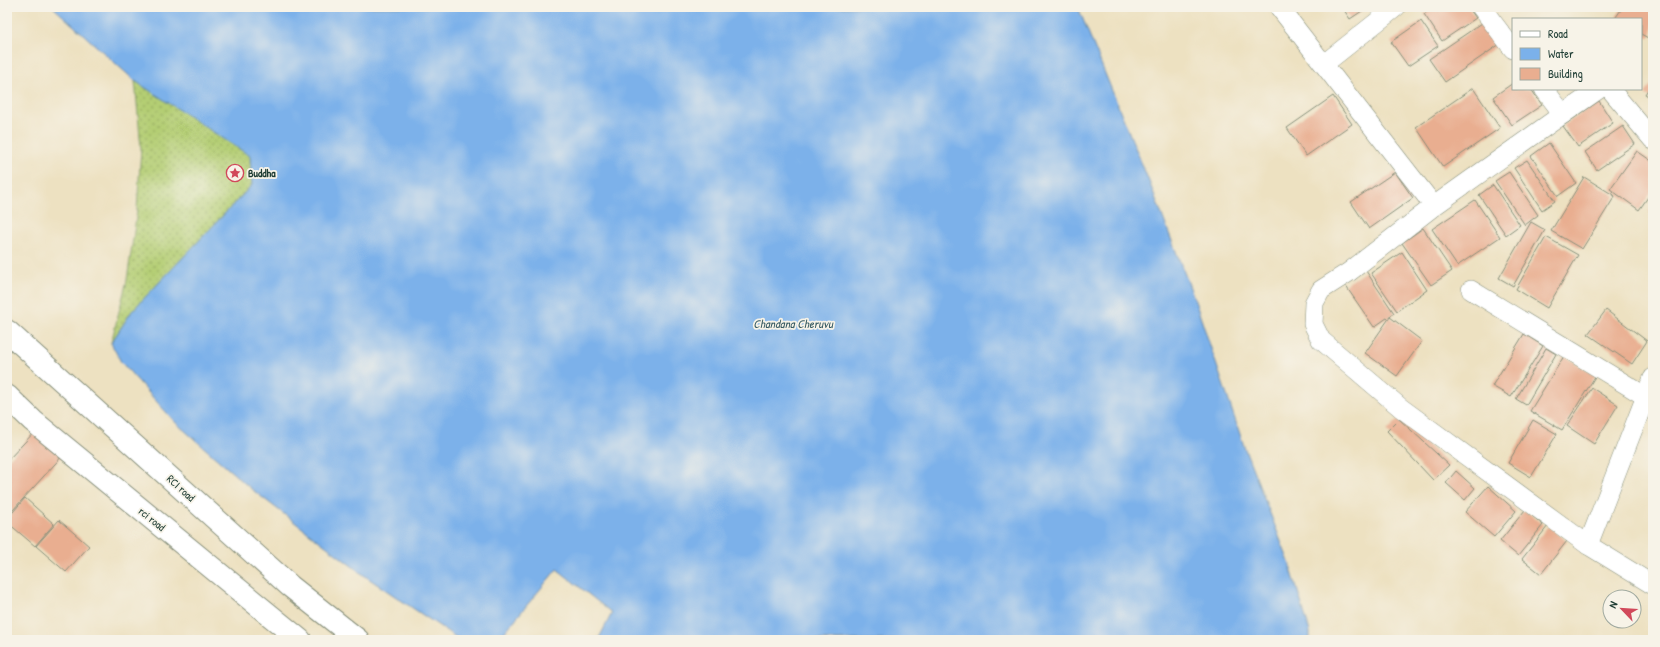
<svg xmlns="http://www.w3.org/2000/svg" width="1660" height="647" font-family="'Patrick Hand',sans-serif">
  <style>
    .grass { fill: url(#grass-dots); stroke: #6a8654 }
    .water { fill: #7bb1ea; stroke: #4d778f }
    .building { fill: #e9ae90 }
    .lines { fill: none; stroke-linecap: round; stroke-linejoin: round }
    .street-casing { stroke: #868f7a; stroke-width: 20 }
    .secondary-casing { stroke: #868f7a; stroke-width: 24 }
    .street { stroke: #fff; stroke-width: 19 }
    .secondary { stroke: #fff; stroke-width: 22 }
    .labels { text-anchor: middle; stroke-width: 3.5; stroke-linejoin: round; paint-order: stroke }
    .poi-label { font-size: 11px; font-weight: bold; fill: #1f3d34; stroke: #f7f3e8; text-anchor: start }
    .street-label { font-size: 11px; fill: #1f3d34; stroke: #f7f3e8 }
    .water-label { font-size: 12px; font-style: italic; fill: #365a62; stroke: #f7f3e8 }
  </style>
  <defs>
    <pattern id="grass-dots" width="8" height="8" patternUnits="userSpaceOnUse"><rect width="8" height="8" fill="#b4ce73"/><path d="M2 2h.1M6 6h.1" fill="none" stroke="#92a85f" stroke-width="1.8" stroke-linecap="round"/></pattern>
  </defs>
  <rect width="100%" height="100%" fill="#f7f3e8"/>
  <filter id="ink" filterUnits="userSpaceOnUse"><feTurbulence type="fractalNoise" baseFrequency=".025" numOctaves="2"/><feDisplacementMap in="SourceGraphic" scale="8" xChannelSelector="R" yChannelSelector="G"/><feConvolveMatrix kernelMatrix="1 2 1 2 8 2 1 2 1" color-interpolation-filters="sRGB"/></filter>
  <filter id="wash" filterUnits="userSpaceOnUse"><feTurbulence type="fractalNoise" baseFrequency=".012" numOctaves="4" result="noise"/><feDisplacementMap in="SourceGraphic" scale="16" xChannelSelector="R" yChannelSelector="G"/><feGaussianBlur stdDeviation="0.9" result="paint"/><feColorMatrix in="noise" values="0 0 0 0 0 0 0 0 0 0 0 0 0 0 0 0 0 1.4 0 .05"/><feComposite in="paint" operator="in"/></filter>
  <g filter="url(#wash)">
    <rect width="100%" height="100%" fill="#ede1c1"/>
    <path class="grass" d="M135 81 250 155 252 185 132 311 111 343 127 280 137 211 141 148Z"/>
    <path class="water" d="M53 7H1078L1150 184 1194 298 1245 449 1289 562 1310 632V640H598L612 613 557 569 498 640H460L365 576 250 488 175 422 121 362 111 343 132 311 252 185 250 156 135 81Z"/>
    <g id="blocks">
      <g class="building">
        <path d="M1342 7H1368L1350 19Z"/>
        <path d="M1434 7H1468L1476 18 1442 41 1424 14Z"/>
        <path d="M1623 7H1653V30L1648 38 1641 34V19H1619L1616 17Z"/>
        <path d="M1421 21 1438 46 1408 66 1391 42Z"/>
        <path d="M1485 21 1500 44 1445 82 1429 59Z"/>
        <path d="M1653 82V99L1645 94Z"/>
        <path d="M1513 83V89H1531L1542 105 1512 125 1493 97Z"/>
        <path d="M1473 88 1500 128 1443 167 1416 127Z"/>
        <path d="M1333 96 1352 124 1306 156 1287 128Z"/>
        <path d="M1599 101 1613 123 1578 147 1563 126Z"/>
        <path d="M1623 126 1635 144 1597 170 1585 152Z"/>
        <path d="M1549 143 1576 183 1558 196 1531 156Z"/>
        <path d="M1637 151 1653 162V190L1639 210 1610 189Z"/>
        <path d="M1527 160 1555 201 1542 210 1514 168Z"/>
        <path d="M1395 172 1413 198 1369 229 1351 202Z"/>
        <path d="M1509 172 1538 215 1525 225 1495 181Z"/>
        <path d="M1584 177 1615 196 1582 249 1551 231Z"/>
        <path d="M1493 185 1520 225 1506 235 1479 195Z"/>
        <path d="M1475 200 1500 237 1457 266 1432 229Z"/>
        <path d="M1653 207V215L1649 212Z"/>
        <path d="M1531 222 1545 230 1513 286 1499 278Z"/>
        <path d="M1423 228 1452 271 1431 285 1402 243Z"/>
        <path d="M1546 237 1578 255 1547 308 1516 289Z"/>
        <path d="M1402 252 1427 290 1397 311 1371 273Z"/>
        <path d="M1366 271 1394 313 1374 327 1345 285Z"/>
        <path d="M1606 310 1647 341 1632 364 1588 334Z"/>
        <path d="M1390 317 1422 341 1397 376 1365 353Z"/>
        <path d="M1524 334 1543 346 1511 397 1492 386Z"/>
        <path d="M1546 348 1556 354 1526 405 1516 399Z"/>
        <path d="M1564 356 1596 375 1562 430 1530 411Z"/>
        <path d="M1592 388 1618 405 1594 444 1567 426Z"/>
        <path d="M1399 419 1449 465 1433 480 1387 431Z"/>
        <path d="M1533 420 1557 434 1531 477 1508 463Z"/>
        <path d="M39 427 65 453 12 511 7 506V461Z"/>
        <path d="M1456 471 1475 488 1465 500 1446 483Z"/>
        <path d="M1488 486 1516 511 1494 537 1465 512Z"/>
        <path d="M25 498 54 524 35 546 7 522V519Z"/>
        <path d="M1525 510 1543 525 1518 556 1500 541Z"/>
        <path d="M59 520 89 546 66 572 36 546Z"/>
        <path d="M1548 526 1567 541 1541 574 1522 559Z"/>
      </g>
    </g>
  </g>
  <g filter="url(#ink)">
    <use href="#blocks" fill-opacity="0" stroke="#868f7a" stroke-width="1"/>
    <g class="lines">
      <defs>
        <g id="street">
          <path d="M1279 7 1434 206"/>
          <path d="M1481 7 1513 49"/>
          <path d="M1324 64 1396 7"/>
          <path d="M1544 89 1563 114"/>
          <path d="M1610 89 1653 140"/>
          <path d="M1471 290 1653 401"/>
          <path d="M1653 378 1588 545 1653 585"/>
          <path d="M1588 545 1401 408 1321 340 1313 324 1314 303 1321 290 1349 272 1434 206 1563 114 1599 89"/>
        </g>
        <g id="secondary">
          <path d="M7 331 290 586 358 640"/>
          <path d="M7 396 33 421 300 640"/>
        </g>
      </defs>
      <use href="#street" class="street-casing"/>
      <use href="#secondary" class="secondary-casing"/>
      <use href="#street" class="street"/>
      <use href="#secondary" class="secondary"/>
    </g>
  </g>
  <defs>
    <symbol id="sight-ring" viewBox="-11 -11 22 22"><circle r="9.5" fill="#f7f3e8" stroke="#d1495b" stroke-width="1.5"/><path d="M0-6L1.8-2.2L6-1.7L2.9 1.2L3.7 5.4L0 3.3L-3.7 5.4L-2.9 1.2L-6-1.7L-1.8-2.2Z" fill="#d1495b"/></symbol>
  </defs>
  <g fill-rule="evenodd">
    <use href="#sight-ring" x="225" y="163" width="20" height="20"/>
  </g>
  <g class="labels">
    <g class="poi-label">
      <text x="248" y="177">Buddha</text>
    </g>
    <g class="street-label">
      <text transform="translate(181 488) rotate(42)" y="4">RCI road</text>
      <text transform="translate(152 519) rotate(39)" y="4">rci road</text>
    </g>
    <g class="water-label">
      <text x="793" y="328">Chandana Cheruvu</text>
    </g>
  </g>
  <rect width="1660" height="647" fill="none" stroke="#f7f3e8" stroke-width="24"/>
  <rect x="1512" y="18" width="130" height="72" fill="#f7f3e8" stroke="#a1aaa0"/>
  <rect x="1520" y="31" width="20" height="6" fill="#ffffff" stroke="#a1aaa0"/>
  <text x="1548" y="38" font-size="12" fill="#1f3d34">Road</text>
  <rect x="1520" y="48" width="20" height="12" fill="#7bb1ea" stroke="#a1aaa0"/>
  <text x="1548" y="58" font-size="12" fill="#1f3d34">Water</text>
  <rect x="1520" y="68" width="20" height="12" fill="#e9ae90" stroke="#a1aaa0"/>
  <text x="1548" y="78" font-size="12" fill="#1f3d34">Building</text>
  <g transform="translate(1622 609) rotate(295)"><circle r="19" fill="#f7f3e8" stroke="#a1aaa0"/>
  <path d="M0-3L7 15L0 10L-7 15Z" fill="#d1495b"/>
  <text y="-6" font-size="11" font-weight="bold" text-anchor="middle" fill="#1f3d34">N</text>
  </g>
</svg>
